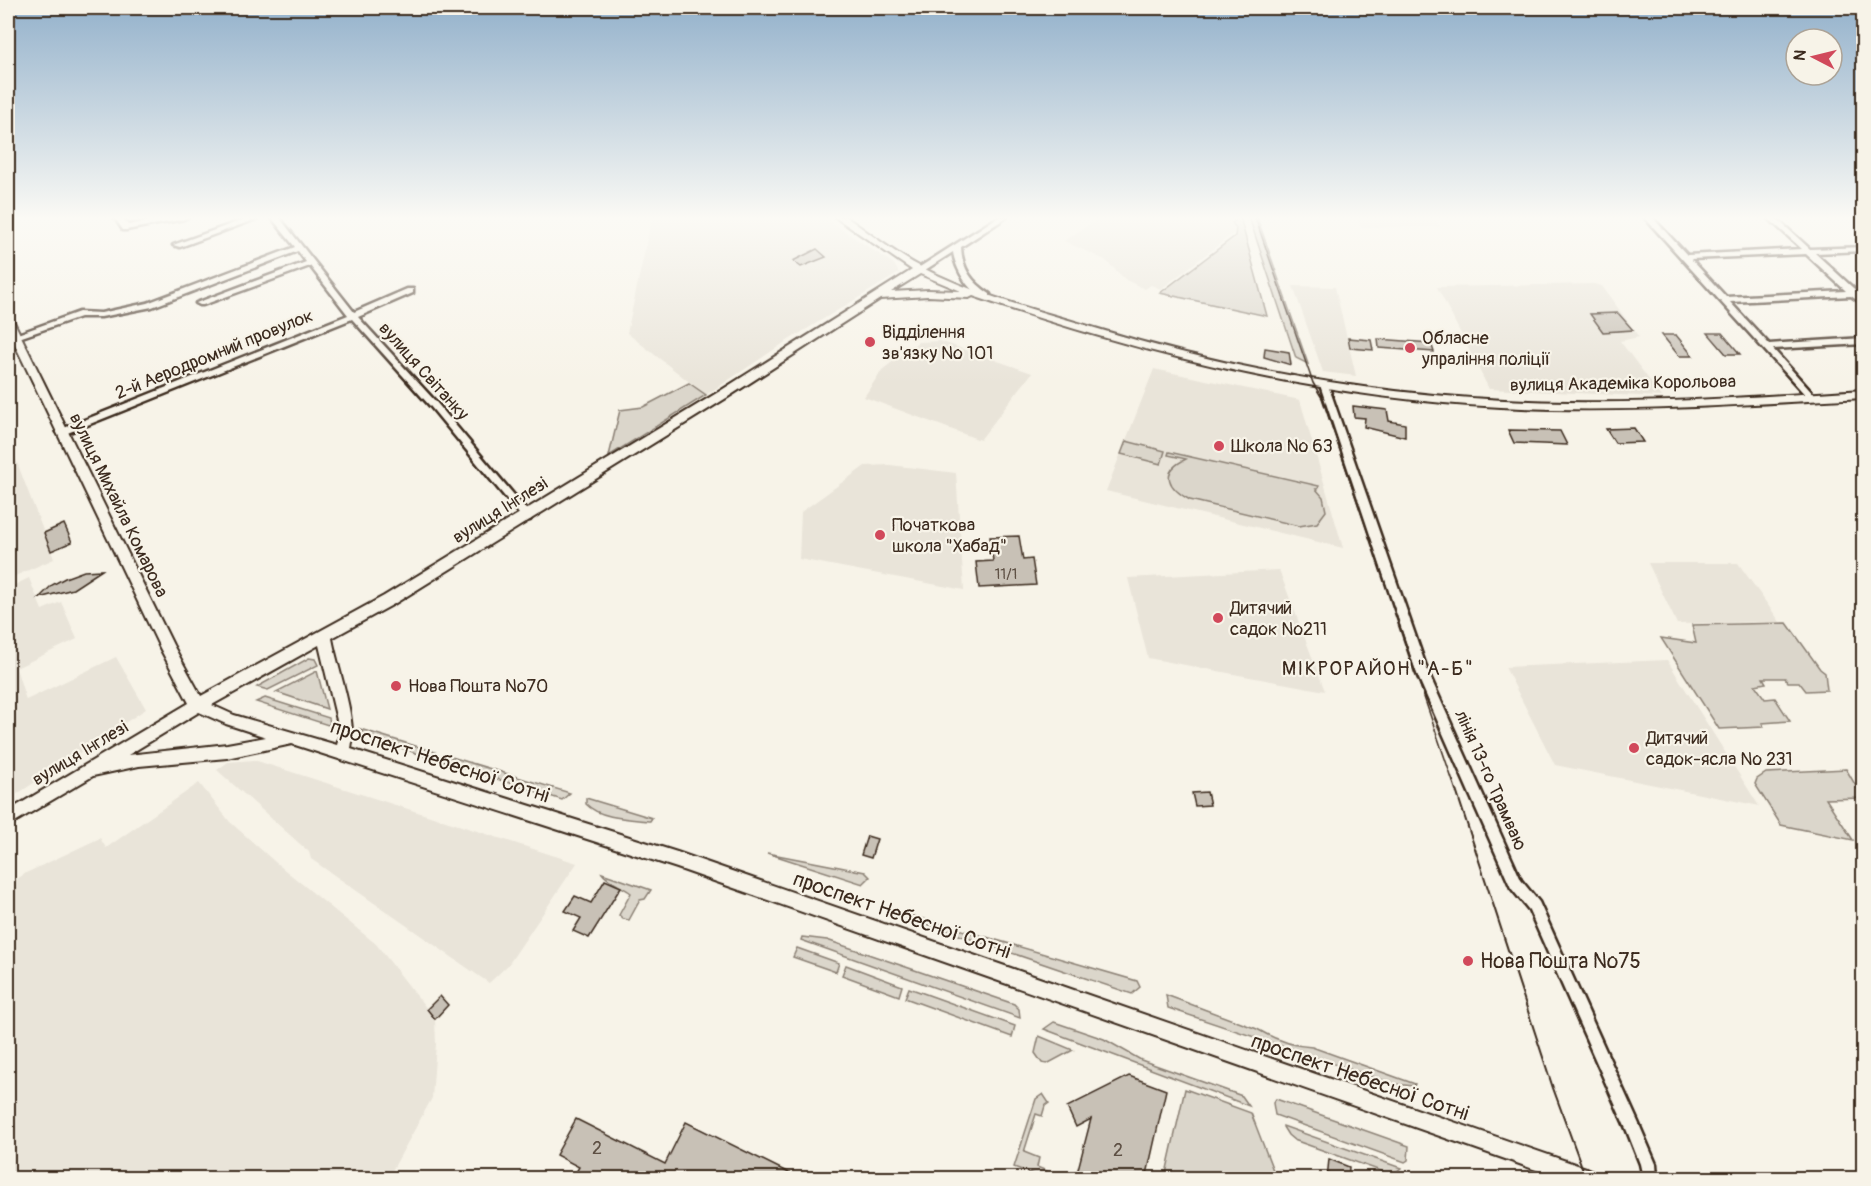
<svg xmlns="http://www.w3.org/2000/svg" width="1871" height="1186" font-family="Pangolin,sans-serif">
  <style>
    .built { fill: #e9e4d9 }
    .green { fill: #dbd6cb; stroke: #8b8074; stroke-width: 1.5 }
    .building { fill: #c8c1b6; stroke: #3b2a1e; stroke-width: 1.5 }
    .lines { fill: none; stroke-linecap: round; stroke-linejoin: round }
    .minor-casing { stroke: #3b2a1e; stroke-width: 5 }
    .major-casing { stroke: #3b2a1e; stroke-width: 4 }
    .minor { fill: #f7f3e8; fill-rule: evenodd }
    .major { fill: #f7f3e8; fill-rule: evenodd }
    .tram-far1 { stroke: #3b2a1e; stroke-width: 1.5 }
    .tram { stroke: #3b2a1e; stroke-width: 2 }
    .poi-dot { fill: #d1495b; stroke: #f7f3e8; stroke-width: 2 }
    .labels { text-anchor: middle; stroke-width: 4.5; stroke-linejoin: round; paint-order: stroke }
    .number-label { font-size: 15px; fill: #5e5044 }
    .poi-label { font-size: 18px; fill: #3b2a1e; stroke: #f7f3e8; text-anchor: start }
    .street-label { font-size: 18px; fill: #3b2a1e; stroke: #f7f3e8 }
    .near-number-label { font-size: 18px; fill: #5e5044 }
    .neighbourhood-label { font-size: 20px; letter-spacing: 1.5px; fill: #3b2a1e; stroke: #f7f3e8 }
    .near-street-label { font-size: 21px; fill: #3b2a1e; stroke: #f7f3e8 }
    .near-poi-label { font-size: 21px; fill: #3b2a1e; stroke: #f7f3e8; text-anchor: start }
  </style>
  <rect width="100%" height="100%" fill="#f7f3e8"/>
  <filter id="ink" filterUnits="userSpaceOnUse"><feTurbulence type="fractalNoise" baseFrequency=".0167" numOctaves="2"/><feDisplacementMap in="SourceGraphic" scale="12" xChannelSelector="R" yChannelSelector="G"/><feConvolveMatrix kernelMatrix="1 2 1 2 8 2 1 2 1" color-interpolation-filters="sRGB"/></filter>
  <g filter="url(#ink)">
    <g class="built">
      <path d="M652 217H823L894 264 899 273 787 341 706 395 627 333Z"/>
      <path d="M1100 217H1240L1233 223 1236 228 1234 233 1161 289 1151 285 1145 289 1126 280 1105 260 1064 241Z"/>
      <path d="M1356 217H1435L1440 227H1361Z"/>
      <path d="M1594 284 1602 286 1639 337 1620 341 1662 397 1489 389 1437 287Z"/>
      <path d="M1293 286 1335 287 1356 376 1323 372Z"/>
      <path d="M940 341 1032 373 980 440 864 397 882 370 918 342Z"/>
      <path d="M1154 369 1300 400 1343 548 1106 491Z"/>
      <path d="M8 439 54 559 8 579Z"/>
      <path d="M890 465 956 473 964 590 799 559 801 512 865 466Z"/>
      <path d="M1648 563H1738L1780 622 1677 624Z"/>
      <path d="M1279 570 1325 691 1148 658 1128 578Z"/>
      <path d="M29 578 42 610 61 602 77 639 16 668 26 700 116 657 146 709 8 800V588Z"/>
      <path d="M1667 660 1759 806H1760L1555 765 1505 667Z"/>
      <path d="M254 760 577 863 508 965 489 983 311 859 309 852 217 770 228 762Z"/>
      <path d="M199 783 230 822 275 862 376 944 435 1019 436 1044 432 1098 388 1178H8V885L26 873 100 838 106 848Z"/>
    </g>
    <g class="green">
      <path d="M1240 217 1267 316 1160 293 1235 236 1236 228 1232 223Z"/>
      <path d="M1249 217H1257L1308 364 1296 358Z"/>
      <path d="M689 383 706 395 609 456 620 410 643 407Z"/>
      <path d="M1126 441 1165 451 1161 464 1121 454Z"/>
      <path d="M1169 452 1319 486 1318 489H1316L1323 497 1326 511 1317 523 1299 526 1190 500C1168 488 1159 472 1186 459L1168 455Z"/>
      <path d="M1787 623 1820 669 1825 673 1827 690 1806 691 1799 682H1788L1785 678H1763L1766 683 1755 685 1765 699 1775 698 1790 721 1762 723 1764 727 1719 729 1661 638 1696 643 1692 625Z"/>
      <path d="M309 658 315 659 318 665 268 690 257 687Z"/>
      <path d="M317 671 327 709 276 692Z"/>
      <path d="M265 698 329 718 330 723 328 725 256 702Z"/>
      <path d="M360 729 435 752 432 756 427 757 365 735Z"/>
      <path d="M445 755 570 793 562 800 444 762 443 758Z"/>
      <path d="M1846 769 1863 798 1826 799 1853 840 1781 825 1755 784 1757 779 1766 773Z"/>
      <path d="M586 798 652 818 650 821C631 819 600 819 586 804Z"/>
      <path d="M767 853 865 872 870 877 863 884Z"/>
      <path d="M602 873 651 890 645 899 640 900 629 920 623 919 619 915 631 893C622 886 608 882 602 873Z"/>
      <path d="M907 914 1137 981 1140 987 1132 994 906 917Z"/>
      <path d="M802 937 827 940 1014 1004 1019 1009 1020 1018 801 940Z"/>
      <path d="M797 948 839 963 836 972 793 957Z"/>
      <path d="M846 965 902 986 899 996 842 975Z"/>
      <path d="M909 988 1015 1026 1012 1037 905 998Z"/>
      <path d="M1166 995 1257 1029C1274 1039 1292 1046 1312 1047L1415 1084 1414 1086 1394 1084 1168 1008Z"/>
      <path d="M1054 1022 1104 1039 1141 1060 1242 1096 1249 1106 1044 1029Z"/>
      <path d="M1039 1036 1073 1050 1047 1064 1042 1063 1035 1053Z"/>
      <path d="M1185 1089 1251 1113 1276 1178H1165Z"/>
      <path d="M1043 1094 1049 1103 1045 1106 1042 1116 1036 1114 1024 1152 1039 1158 1037 1167 1064 1178H1043L1014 1167 1036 1099Z"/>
      <path d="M1276 1099 1409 1146 1408 1160 1405 1162 1275 1115 1273 1103Z"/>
      <path d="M1283 1127V1126L1401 1168 1392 1175 1294 1140 1288 1135Z"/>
    </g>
    <g class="building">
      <path d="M817 249 826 257 801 267 793 261Z"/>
      <path d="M1618 313 1633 330 1603 332 1590 314Z"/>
      <path d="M1708 333H1722L1740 354H1726Z"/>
      <path d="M1662 335H1676L1693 356H1679Z"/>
      <path d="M1348 338 1371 340 1373 350 1350 348Z"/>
      <path d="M1378 339 1431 343 1434 352 1379 348Z"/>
      <path d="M1265 348 1289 352 1291 365 1264 357Z"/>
      <path d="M1353 406 1387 410 1389 421 1405 424V437L1364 427 1365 418 1354 417Z"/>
      <path d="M1634 428 1643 442 1615 443 1606 429Z"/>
      <path d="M1508 430 1560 431 1567 445 1514 443Z"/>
      <path d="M64 524 72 542 51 551 44 533Z"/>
      <path d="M1019 536 1023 560 1032 559 1036 585 979 588 976 562 993 561 990 537Z"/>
      <path d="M102 570 73 589 39 598 52 585 65 578 84 571Z"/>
      <path d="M1207 792 1210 805 1195 806 1192 793Z"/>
      <path d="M867 836 877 839 871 858 861 855Z"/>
      <path d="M605 880 621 887 589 938 573 931 581 918 565 911 575 896 591 903Z"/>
      <path d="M440 996 448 1005 435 1019 427 1009Z"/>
      <path d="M1129 1076 1166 1090 1146 1179H1089L1077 1173 1091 1119 1076 1127 1067 1107Z"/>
      <path d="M576 1119 665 1164 686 1122 801 1179H572L579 1167 556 1155Z"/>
      <path d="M1329 1159 1349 1167 1348 1179H1327Z"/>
    </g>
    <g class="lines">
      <defs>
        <g id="minor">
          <path d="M114 217H122L128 225 172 217H188L184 219 126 230H123Z"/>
          <path d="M251 217H262L180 247 173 245Z"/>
          <path d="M271 217H279L354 312 407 289H413V293L358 317 436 402 530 514 532 517 530 520H524L430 406 352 319 65 434H59L57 432 59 430 348 315 310 266 203 305H200L196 303 306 262 298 251 152 307 101 317H80L19 338 16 339 12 336 79 312 101 313 147 303 295 247Z"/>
          <path d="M998 217H1007L961 247C962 269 972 282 990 294V298C971 299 955 268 953 252L922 272H916L915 270Z"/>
          <path d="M1644 217H1652L1687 255 1802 249 1767 217H1775L1810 249 1864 247V251L1815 253 1864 298V305L1851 296 1730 302 1769 344 1864 338V344L1773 349 1816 397 1815 399H1809ZM1806 254 1846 291 1726 297 1691 259Z"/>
          <path d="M1324 382 1328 385 1428 672 1521 880 1539 902 1638 1122 1656 1164 1657 1178H1643L1640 1164 1627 1131 1529 910 1511 888 1416 672 1320 385Z"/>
        </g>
        <path id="major" d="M835 217H846C871 234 894 253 921 267 975 295 1037 310 1095 328 1248 375 1408 400 1568 402 1667 404 1765 396 1864 390V398C1742 404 1622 414 1501 407 1320 398 1144 355 973 296L969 298 928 296 880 299 728 397 394 604 332 638C338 671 357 718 351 749L677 852 1586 1168 1593 1171 1596 1178H1559L677 868 292 744 227 758 139 766 93 776 8 826V811L189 703 160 648 8 330V317L13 320 173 645 201 696 384 596 720 391 912 270ZM920 274 961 291 928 290 891 292ZM319 645 340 733 337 745 234 715 212 705ZM199 712 226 724 266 737 227 744 128 755Z"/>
      </defs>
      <use href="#minor" class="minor-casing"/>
      <use href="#major" class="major-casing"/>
      <use href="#minor" class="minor"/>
      <use href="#major" class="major"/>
      <path class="tram-far1" d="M1255 217 1313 383 1322 398 1453 782"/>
      <path class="tram" d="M1453 781 1553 1088 1586 1178"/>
    </g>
  </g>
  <linearGradient id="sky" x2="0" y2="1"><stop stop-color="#93b1cb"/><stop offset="0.57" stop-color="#fbfaf5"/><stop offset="1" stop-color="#fbfaf5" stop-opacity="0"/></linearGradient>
  <rect width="1871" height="383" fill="url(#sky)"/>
  <g class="poi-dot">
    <circle cx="870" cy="342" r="6"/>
    <circle cx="1410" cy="348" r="6"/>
    <circle cx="1219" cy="446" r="6"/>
    <circle cx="880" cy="535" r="6"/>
    <circle cx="1218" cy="618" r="6"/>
    <circle cx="396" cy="686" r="6"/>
    <circle cx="1634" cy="748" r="6"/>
    <circle cx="1468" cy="961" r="6"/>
  </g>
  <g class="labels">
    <g class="number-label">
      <text x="1006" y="579">11/1</text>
    </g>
    <g class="poi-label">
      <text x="882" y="338">Відділення<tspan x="882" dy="21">зв'язку № 101</tspan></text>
      <text x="1422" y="344">Обласне<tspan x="1422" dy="21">упраління поліції</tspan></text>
      <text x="1231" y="452">Школа № 63</text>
      <text x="892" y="531">Початкова<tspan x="892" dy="21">школа "Хабад"</tspan></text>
      <text x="1230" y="614">Дитячий<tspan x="1230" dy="21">садок №211</tspan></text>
      <text x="408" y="692">Нова Пошта №70</text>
      <text x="1646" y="744">Дитячий<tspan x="1646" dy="21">садок-ясла № 231</tspan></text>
    </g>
    <g class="street-label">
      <text transform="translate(214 354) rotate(-22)" y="6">2-й Аеродромний провулок</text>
      <text transform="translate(424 371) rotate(48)" y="6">вулиця Світанку</text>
      <text transform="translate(1623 383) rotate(-1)" y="6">вулиця Академіка Корольова</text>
      <text transform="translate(119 505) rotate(64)" y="6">вулиця Михайла Комарова</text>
      <text transform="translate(500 510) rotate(-32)" y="6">вулиця Інглезі</text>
      <text transform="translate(80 753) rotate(-31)" y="6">вулиця Інглезі</text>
      <text transform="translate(1491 780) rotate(66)" y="6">лінія 13-го Трамваю</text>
    </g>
    <g class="near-number-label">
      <text x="597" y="1154">2</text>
      <text x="1118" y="1156">2</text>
    </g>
    <g class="neighbourhood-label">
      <text x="1378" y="675">МІКРОРАЙОН "А-Б"</text>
    </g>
    <g class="near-street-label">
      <text transform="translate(440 761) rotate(18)" y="7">проспект Небесної Сотні</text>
      <text transform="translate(902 915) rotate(19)" y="7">проспект Небесної Сотні</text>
      <text transform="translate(1360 1077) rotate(19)" y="7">проспект Небесної Сотні</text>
    </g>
    <g class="near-poi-label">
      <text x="1480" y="968">Нова Пошта №75</text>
    </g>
  </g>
  <rect width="1871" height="1186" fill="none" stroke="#f7f3e8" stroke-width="30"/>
  <rect x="15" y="15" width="1841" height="1156" fill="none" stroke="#3b2a1e" stroke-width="2" filter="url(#ink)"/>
  <g transform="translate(1814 57) rotate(277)"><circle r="28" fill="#f7f3e8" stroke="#aca397" stroke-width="1.5"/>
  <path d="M0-4.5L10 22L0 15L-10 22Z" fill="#d1495b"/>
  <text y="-9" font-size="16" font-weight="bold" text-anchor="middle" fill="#3b2a1e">N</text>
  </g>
</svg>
